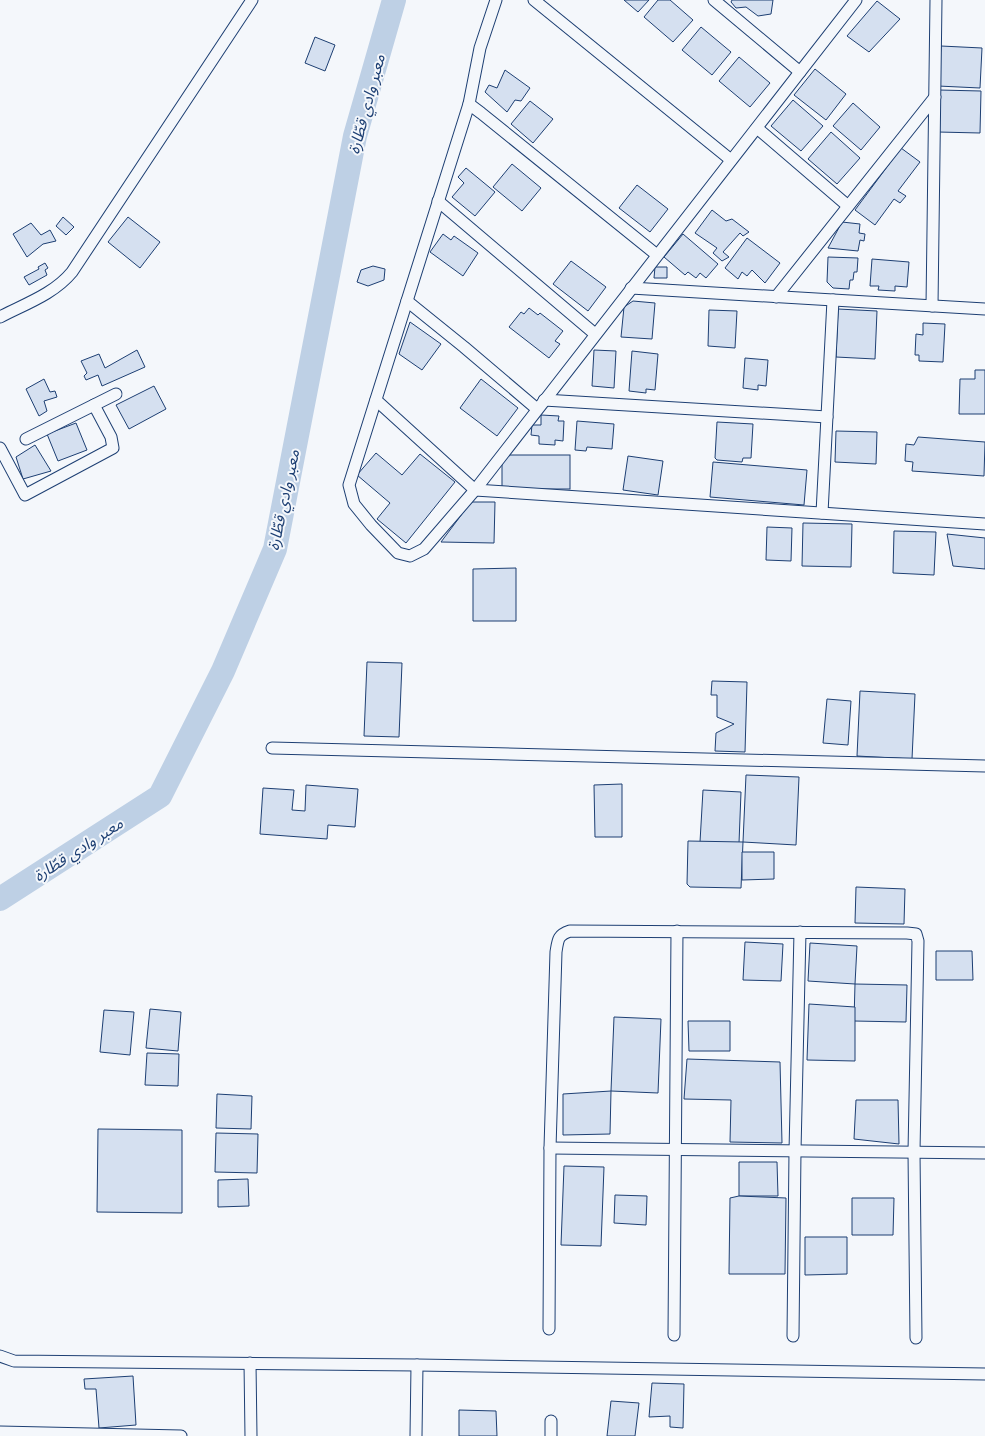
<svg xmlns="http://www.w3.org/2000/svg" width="985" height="1436" font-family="'Fira Sans','Noto Sans Arabic',sans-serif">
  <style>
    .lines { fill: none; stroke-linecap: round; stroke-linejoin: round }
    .river { stroke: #bed0e5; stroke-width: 24 }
    .building { fill: #d5e0f0; stroke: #1d3f73 }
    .minor-casing { stroke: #1d3f73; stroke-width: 13 }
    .minor { stroke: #f4f7fb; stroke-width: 11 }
    .labels { text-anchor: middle; stroke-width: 4; stroke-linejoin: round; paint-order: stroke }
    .water-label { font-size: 16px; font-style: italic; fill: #1d3f73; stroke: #f4f7fb }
  </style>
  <rect width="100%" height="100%" fill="#f4f7fb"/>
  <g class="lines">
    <path class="river" d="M0 899 160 796 223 671 275 549 355 136 394 0"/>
  </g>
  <g class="building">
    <path d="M624 0H649L638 12Z"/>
    <path d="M658 0H670L693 20 673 42 644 17Z"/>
    <path d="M732 0H773L771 14 758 16 746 7 736 8 731 2Z"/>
    <path d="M877 1 900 19 869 52 847 36Z"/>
    <path d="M701 27 731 52 712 75 682 50Z"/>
    <path d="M315 37 335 45 325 71 305 63Z"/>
    <path d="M941 46 982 48 980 88 938 86Z"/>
    <path d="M739 57 770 83 750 107 719 81Z"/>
    <path d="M815 69 846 94 826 120 794 95Z"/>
    <path d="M505 70 530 88 521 101 515 100 507 112 485 92 489 85 497 88Z"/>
    <path d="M939 90 981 91 980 133 938 132Z"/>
    <path d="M793 100 823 126 801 151 771 126Z"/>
    <path d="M530 101 553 119 533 143 511 124Z"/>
    <path d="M853 103 880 127 861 150 833 126Z"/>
    <path d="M831 132 860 158 837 184 808 159Z"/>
    <path d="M901 148 920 162 898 191 906 196 900 203 894 199 875 225 855 210Z"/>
    <path d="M512 164 541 188 522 211 493 187Z"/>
    <path d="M466 168 495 192 475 216 452 197 464 183 458 177Z"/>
    <path d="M637 185 668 209 650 232 619 208Z"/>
    <path d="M712 210 726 221 732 219 749 232 743 236 740 233 723 252 729 257 722 261 713 253 717 248 695 233Z"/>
    <path d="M63 217 74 227 66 235 56 226Z"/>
    <path d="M128 217 160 242 140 268 108 242Z"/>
    <path d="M842 222 860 224 859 233 865 234 864 241 860 240 858 251 828 248Z"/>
    <path d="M31 223 41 235 50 230 56 241 43 244 27 257 13 234Z"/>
    <path d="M443 234 451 240 454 236 478 253 463 276 430 252Z"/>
    <path d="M683 234 718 264 706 278 700 273 696 278 688 272 685 275 664 257Z"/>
    <path d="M747 238 780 263 765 283 752 270 747 276 742 272 738 279 725 268Z"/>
    <path d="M828 257 858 258 857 272H854L853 280H850L849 289 833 288 827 282Z"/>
    <path d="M872 259 909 262 907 287 895 286V291L878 290 879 286H870Z"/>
    <path d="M571 261 606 287 588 311 553 284Z"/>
    <path d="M45 263 48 268 45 270 47 275 29 285 24 277 39 269 38 267Z"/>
    <path d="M373 266 385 269 384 280 368 286 357 282 361 270Z"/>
    <path d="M655 267H667V278H654Z"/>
    <path d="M633 301 655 303 652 339 621 337 624 307Z"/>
    <path d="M529 308 538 315 540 313 563 331 555 341 560 344 549 358 509 327 521 312 524 314Z"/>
    <path d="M838 309 877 311 875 359 836 357Z"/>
    <path d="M709 310 737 311 735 348 708 346Z"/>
    <path d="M410 322 441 344 422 370 399 354Z"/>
    <path d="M923 323 945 324 943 362 919 361V355H915L916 334 923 335Z"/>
    <path d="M137 350 145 367 102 386 98 375 86 380 84 376 87 373 81 361 99 354 105 368Z"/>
    <path d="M594 350 616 351 614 388 592 386Z"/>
    <path d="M632 351 658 354 655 390 646 389V393L629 391Z"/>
    <path d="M745 358 768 360 766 386 758 385V390L743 388Z"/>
    <path d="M975 370H985V414H959L960 379H975Z"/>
    <path d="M44 379 50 392 55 391 57 397 44 401 47 411 39 416 26 389Z"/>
    <path d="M481 379 518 408 497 436 460 408Z"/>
    <path d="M154 386 166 409 129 429 116 405Z"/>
    <path d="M541 415 559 416 558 421H564L563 441 555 440V445L539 444V436L531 435 532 425H541Z"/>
    <path d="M577 421 614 424 612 449 587 447 586 451 575 450Z"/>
    <path d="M717 422 753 424 751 458H743L742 462 717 460 715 458Z"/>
    <path d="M76 423 87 450 58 461 47 434Z"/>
    <path d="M836 431 877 432 876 464 835 462Z"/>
    <path d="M918 437 985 442 984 476 912 471 913 462 905 461 906 444 914 445Z"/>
    <path d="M35 445 51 471 23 479 16 457Z"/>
    <path d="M376 453 402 475 420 454 455 482 406 543 377 519 390 503 357 475Z"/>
    <rect x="502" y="455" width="68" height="34"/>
    <path d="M628 456 663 461 658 495 623 490Z"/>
    <path d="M713 462 807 470 804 505 710 497Z"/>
    <path d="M471 502H495L494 543 441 542Z"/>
    <path d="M803 523 852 524 851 567 802 566Z"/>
    <path d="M767 527 792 528 791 561 766 560Z"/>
    <path d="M894 531 936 532 934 575 893 573Z"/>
    <path d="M947 534 985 538V569L953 566Z"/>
    <path d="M516 568V621H473V569Z"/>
    <path d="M367 662 402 663 399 737 364 736Z"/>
    <path d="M712 681 747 682 745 752 715 751 716 733 734 724 717 717V695H711Z"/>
    <path d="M860 691 915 694 912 759 857 756Z"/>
    <path d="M827 699 851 701 848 745 823 743Z"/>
    <path d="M746 775 799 777 796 845 743 842Z"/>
    <path d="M622 784V837H595L594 785Z"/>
    <path d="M306 785 358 789 355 827 328 825 327 839 260 834 263 788 294 790 292 810 305 811Z"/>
    <path d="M703 790 741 792 739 843 700 842Z"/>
    <path d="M688 841 743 842 741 888 690 887 687 884Z"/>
    <path d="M742 852H774V879L742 880Z"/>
    <path d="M856 887 905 889 904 924 855 923Z"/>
    <path d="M745 942 783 944 781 981 743 980Z"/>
    <path d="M810 943 857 946 855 984 808 981Z"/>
    <path d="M936 951H972L973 980H936Z"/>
    <path d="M855 984 907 985 906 1022 854 1021Z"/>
    <path d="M809 1004 855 1007V1061L807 1060Z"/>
    <path d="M150 1009 181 1012 178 1051 146 1048Z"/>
    <path d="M104 1010 134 1012 130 1055 100 1052Z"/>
    <path d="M614 1017 661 1019 658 1093 611 1091Z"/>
    <path d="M688 1021H730V1051H689Z"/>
    <path d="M147 1053 179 1054 178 1086 145 1085Z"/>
    <path d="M687 1059 780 1062 782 1143 730 1142 731 1100 684 1099Z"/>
    <path d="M611 1091 610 1134 563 1135V1094Z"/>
    <path d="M217 1094 252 1096 251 1129 216 1128Z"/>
    <path d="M856 1100H898L899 1144 854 1139Z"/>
    <path d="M98 1129 182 1130V1213L97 1212Z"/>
    <path d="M216 1133 258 1134 257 1173 215 1172Z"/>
    <path d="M739 1162H777L778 1196H739Z"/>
    <path d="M564 1166 604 1167 601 1246 561 1245Z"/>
    <path d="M248 1179 249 1206 218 1207V1180Z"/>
    <path d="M615 1195 647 1196 646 1225 614 1223Z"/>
    <path d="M739 1196 786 1198 785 1274H729L730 1198Z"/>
    <path d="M852 1198H894L893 1235H852Z"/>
    <path d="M805 1237H847V1274L805 1275Z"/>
    <path d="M133 1376 136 1425 99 1428 96 1389H85L84 1379Z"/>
    <path d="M652 1383 684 1384 683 1428 670 1427V1416L649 1417Z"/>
    <path d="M611 1401 639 1403 635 1436H607Z"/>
    <path d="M459 1410 496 1411 497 1436H459Z"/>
  </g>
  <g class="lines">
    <defs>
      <g id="minor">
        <path d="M496 0 480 48 469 104 349 485 354 504 371 525 398 553 410 556 424 549 475 490 856 0"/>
        <path d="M534 0 731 160"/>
        <path d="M714 0 800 72"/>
        <path d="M469 104 481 113 657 255"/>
        <path d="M757 128 848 206"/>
        <path d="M438 201 595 334"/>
        <path d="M631 288 985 309"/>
        <path d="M776 297 935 97"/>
        <path d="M407 301 464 347 537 409"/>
        <path d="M932 306 936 0"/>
        <path d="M0 317C25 304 54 294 72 272L252 0"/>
        <path d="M376 400 475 490 985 524"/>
        <path d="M544 400 827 417"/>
        <path d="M94 405 116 394"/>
        <path d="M0 448 25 495 113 448 111 437 94 405 26 439"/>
        <path d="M822 513 833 300"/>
        <path d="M272 748 985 766"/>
        <path d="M550 1148 985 1153"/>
        <path d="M549 1329 550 1148 556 952C558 939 558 935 570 931L907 933 916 934 918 941 914 1152 916 1338"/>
        <path d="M674 1335 677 931"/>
        <path d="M793 1336 795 1151 800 932"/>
        <path d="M0 1356 14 1361 417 1365 985 1374"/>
        <path d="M250 1363 251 1436"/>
        <path d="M0 1432 181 1436"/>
        <path d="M416 1436 417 1365"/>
        <path d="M551 1436V1421"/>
      </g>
    </defs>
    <use href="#minor" class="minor-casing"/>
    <use href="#minor" class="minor"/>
  </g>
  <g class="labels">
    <g class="water-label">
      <text transform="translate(366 104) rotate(-75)" y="6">معبر وادي قطّارة</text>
      <text transform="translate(283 500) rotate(-78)" y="6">معبر وادي قطّارة</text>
      <text transform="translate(78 849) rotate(-33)" y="6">معبر وادي قطّارة</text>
    </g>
  </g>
</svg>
